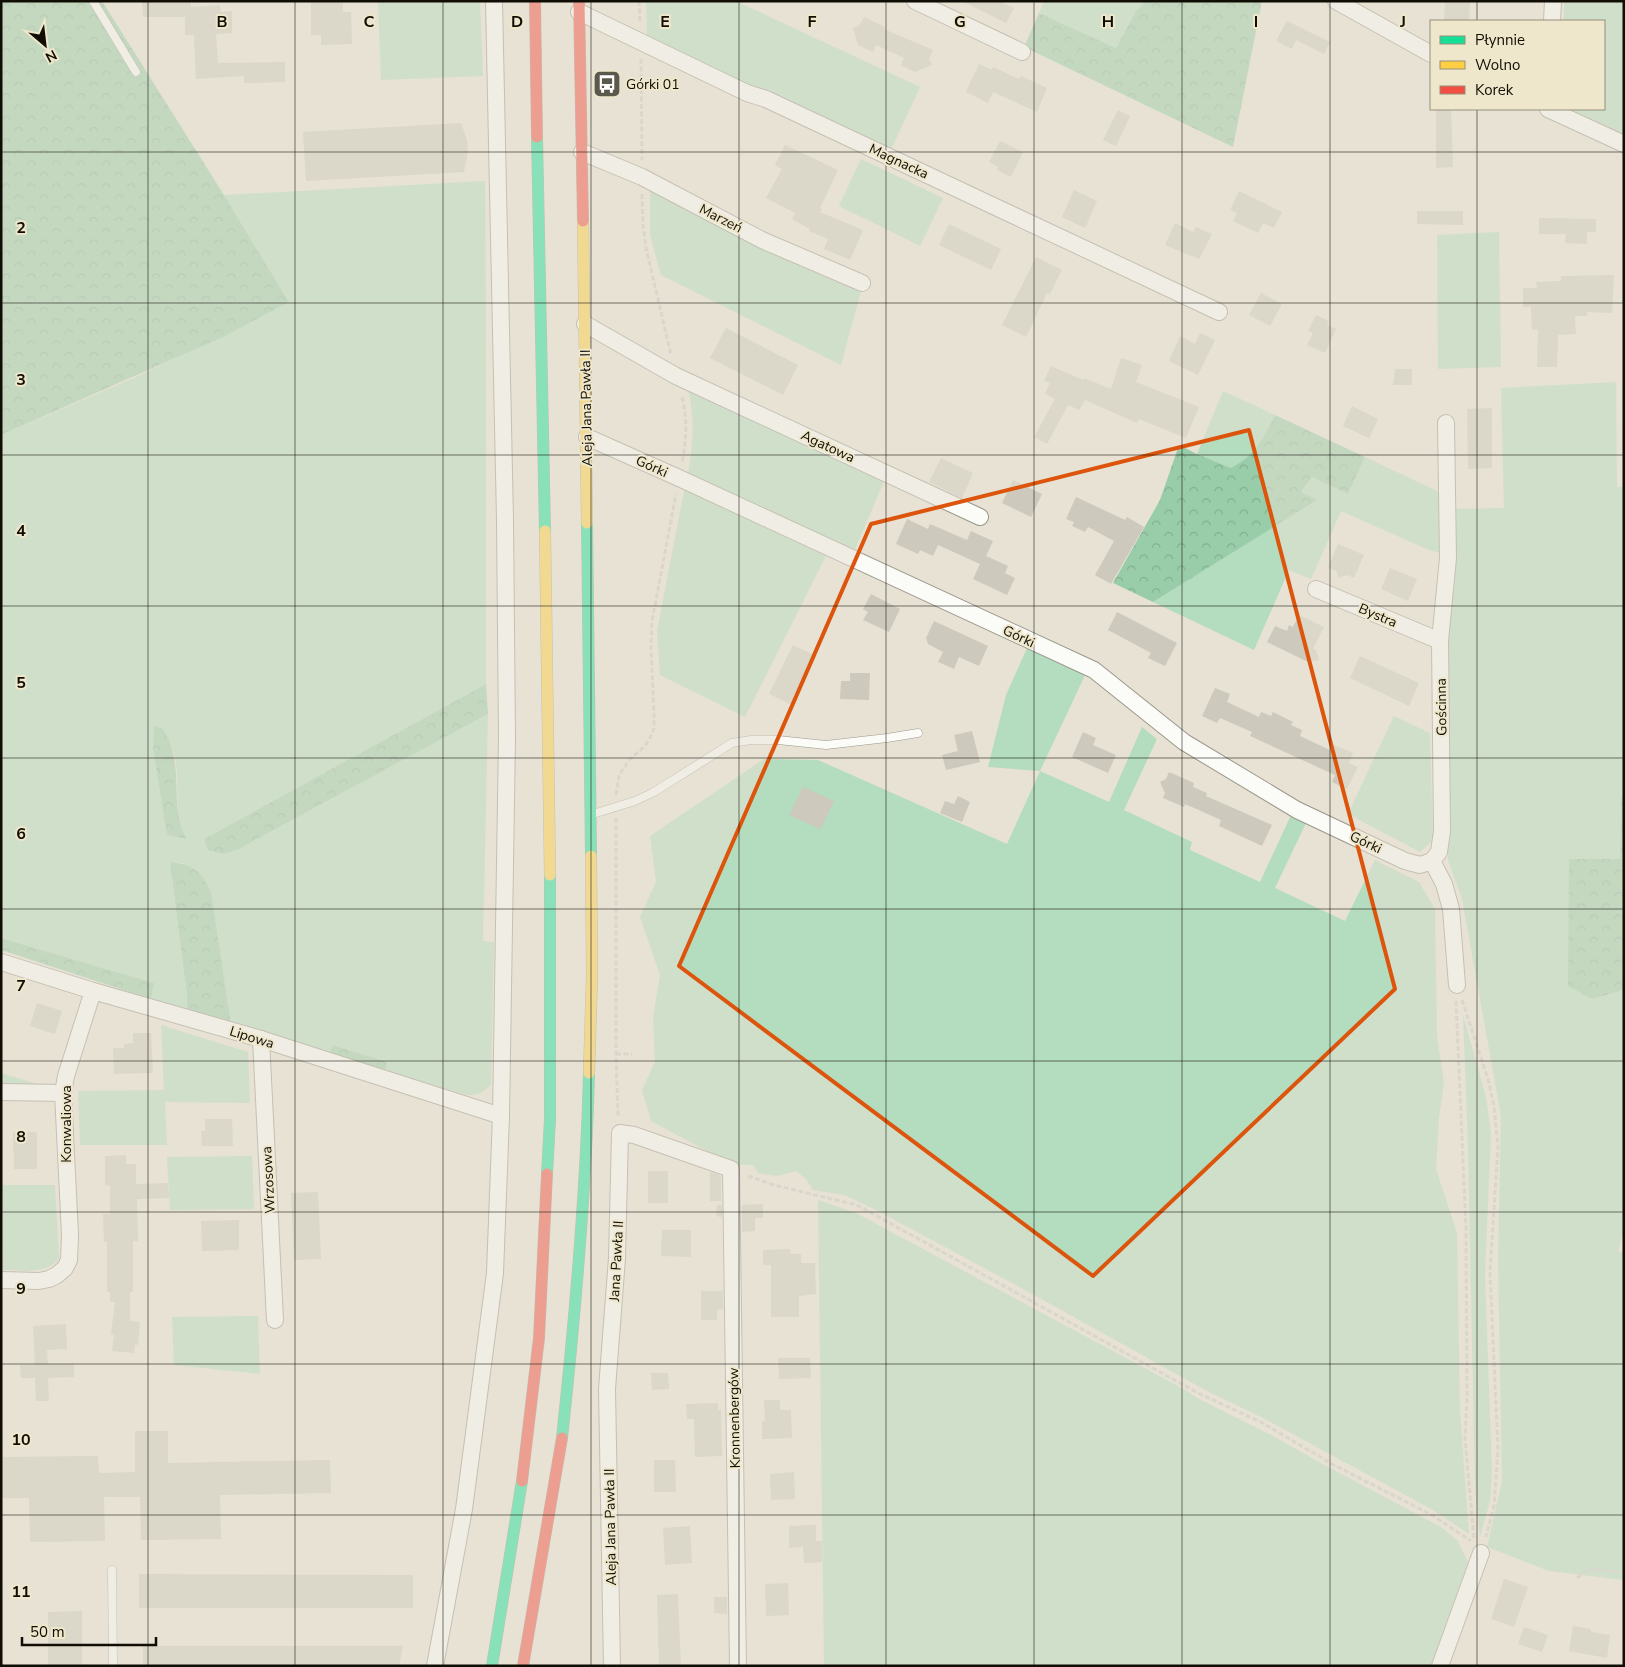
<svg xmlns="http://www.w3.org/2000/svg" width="1625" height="1667" font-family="'Nunito Sans',sans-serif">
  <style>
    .green { fill: #b4dcbe; fill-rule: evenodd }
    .forest { fill: url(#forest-crowns) }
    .building { fill: #cdc9bd }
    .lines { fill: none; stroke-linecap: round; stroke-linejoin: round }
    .lane-casing { stroke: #9b978c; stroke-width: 9 }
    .street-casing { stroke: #9b978c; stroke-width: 18 }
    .fast-casing { stroke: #9b978c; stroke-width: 12 }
    .slow-casing { stroke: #9b978c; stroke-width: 12 }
    .jam-casing { stroke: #9b978c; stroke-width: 12 }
    .path { stroke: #cac8c5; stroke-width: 3; stroke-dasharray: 5 2.5; stroke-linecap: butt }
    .lane { stroke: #fbfbf8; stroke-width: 8 }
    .street { stroke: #fbfbf8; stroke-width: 16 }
    .fast { stroke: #16e098; stroke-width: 11 }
    .slow { stroke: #ffcf43; stroke-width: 11 }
    .jam { stroke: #f24e42; stroke-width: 11 }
    .marked { fill: none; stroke: #dd550c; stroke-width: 4; stroke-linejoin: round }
    .grid { fill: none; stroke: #100d04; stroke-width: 1; stroke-opacity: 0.55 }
    .labels { text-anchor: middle; stroke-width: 4; stroke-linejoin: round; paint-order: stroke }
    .poi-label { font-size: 14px; fill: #100d04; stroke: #efe7cb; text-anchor: start }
    .street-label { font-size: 14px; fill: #100d04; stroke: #efe7cb }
    .grid-label { font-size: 16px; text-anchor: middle; font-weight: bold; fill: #100d04; stroke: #efe7cb; stroke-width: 4; stroke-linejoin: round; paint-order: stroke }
  </style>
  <defs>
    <pattern id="forest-crowns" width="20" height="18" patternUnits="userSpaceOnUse" patternTransform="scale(1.25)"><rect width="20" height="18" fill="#99cda9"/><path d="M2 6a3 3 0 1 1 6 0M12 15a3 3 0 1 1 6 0" fill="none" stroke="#83af90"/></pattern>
  </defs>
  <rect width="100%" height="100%" fill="#e7e2d3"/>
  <g class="green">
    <path d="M378 1H480L483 76 381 80Z"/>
    <path d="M646 1H736L920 87 890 152 647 38Z"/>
    <path d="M1044 1H1146L1136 11 1116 48 1039 13Z"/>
    <path d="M1564 1H1624V134L1576 112 1574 109H1604V21H1564Z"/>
    <path d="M861 159 943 198 920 246 839 206Z"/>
    <path d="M485 181 486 322V684L204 839 239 849 488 714 483 941 494 942 491 1084C484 1093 479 1095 467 1095L385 1071 387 1062 333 1045 329 1054 231 1024 211 891 182 863 170 862 187 995V1010L151 999 154 983 1 938V435L136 377 289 302 224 195ZM154 727 162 728C166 736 172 745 174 753 181 780 172 813 186 839L167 835Z"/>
    <path d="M650 187 861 291 841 365 661 275 650 235Z"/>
    <path d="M1499 232 1501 367 1438 369 1437 235Z"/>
    <path d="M1616 382 1617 487H1624V797H1621L1620 859 1592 999 1624 990V1231L1618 1252 1624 1251V1580L1549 1571 1487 1547 1502 1481 1498 1259 1501 1116 1462 899 1448 860 1449 756 1447 661 1454 509 1504 508 1501 388Z"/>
    <path d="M688 388 885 479 854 552 688 474C693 446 695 416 688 388Z"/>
    <path d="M1223 391 1275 415C1263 439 1256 455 1231 468L1197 454Z"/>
    <path d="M1365 457 1441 493 1444 554 1429 550 1341 511 1311 579 1289 570 1254 650 1153 602 1316 500 1301 492 1312 477 1348 494Z"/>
    <path d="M685 486 828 552 745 717 660 675 657 631Z"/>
    <path d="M1028 646 1086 673 1040 771 1109 802 1142 727 1157 739 1124 810 1192 842 1190 850 1260 882 1291 815 1306 823 1275 888 1345 921 1375 860 1419 882 1435 909 1437 1036 1444 1083 1439 1118 1436 1169 1457 1233 1460 1411 1469 1534 1433 1510 1265 1419 1207 1391 1036 1296 876 1210 844 1195 813 1190 806 1179 796 1171 777 1176 758 1173 753 1165H738L711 1153 651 1121 642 1090 655 1062 653 1017 660 975 640 917 656 882 650 836 764 759 818 760 1007 844 1040 771 988 767 1006 695Z"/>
    <path d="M1394 716 1430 733 1433 840 1420 852 1348 814Z"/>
    <path d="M1463 1015 1486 1097 1491 1133 1485 1275 1492 1472 1490 1501 1480 1537 1475 1486 1468 1146Z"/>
    <path d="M161 1025 248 1052 250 1103 165 1102 167 1145H80L78 1091 164 1090Z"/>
    <path d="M1 1073 50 1088 1 1085Z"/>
    <path d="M252 1156 254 1209 170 1210 167 1157Z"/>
    <path d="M2 1185H55L59 1259C46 1275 21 1270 3 1270Z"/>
    <path d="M818 1200 856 1213 1180 1387 1201 1400 1273 1436 1317 1461 1441 1527 1457 1540 1468 1562 1431 1666H824Z"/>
    <path d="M258 1316 260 1374 174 1365 172 1317Z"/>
  </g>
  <g class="forest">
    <path d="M1 1H102L224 195 289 302 225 336 1 435Z"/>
    <path d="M1146 1H1262L1233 147 1024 47 1039 13 1116 48 1136 11Z"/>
    <path d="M1275 415 1365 457 1348 494 1312 477 1301 492 1317 500 1153 602 1113 583 1160 500 1179 445 1197 454 1231 468C1256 455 1263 438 1275 415Z"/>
    <path d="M486 684 488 714 239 849 224 854 208 850 204 839Z"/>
    <path d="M154 726 162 728C187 762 167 806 187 839L167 835 153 748Z"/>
    <path d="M1621 797H1624V990L1592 999 1568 986 1569 859H1620Z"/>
    <path d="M170 862C193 864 200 871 211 891L231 1024 187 1010V995Z"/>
    <path d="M1 938 154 983 151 999 1 950Z"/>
    <path d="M333 1045 387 1062 385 1071 329 1054Z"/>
  </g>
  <g class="building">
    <path d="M142 1H191V7L220 5 221 12 232 11V33L216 34 218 63 285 62V82L244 83V76L196 79 194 35H185V17H143Z"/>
    <path d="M962 1H1000L1014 8 1006 23Z"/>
    <path d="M1445 1H1470L1469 21H1444Z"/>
    <path d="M311 2H343V12H351L352 44 321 45V35H311Z"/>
    <path d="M864 17 885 27 884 29 933 50 929 59 932 65 915 72 901 65 904 58 876 45 873 52 858 45 853 28 859 26Z"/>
    <path d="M1287 21 1330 42 1324 54 1296 40 1292 49 1276 41Z"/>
    <path d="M979 64 992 70 993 67 1019 79 1021 76 1047 88 1037 112 993 92 988 103 966 92Z"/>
    <path d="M1436 109H1451L1453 167 1436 168Z"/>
    <path d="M1118 110 1130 116 1116 146 1103 140Z"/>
    <path d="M461 123 467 140 468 151 464 172 306 181 303 132Z"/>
    <path d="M1000 141 1023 152 1011 177 997 170 998 167 989 162Z"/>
    <path d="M785 145 838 170 820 208 822 209 820 212 863 230 850 260 824 249 828 239 809 231 810 229 792 219 795 213 766 198 782 169 775 165Z"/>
    <path d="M1074 190 1097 201 1085 228 1062 217Z"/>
    <path d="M1239 191 1282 212 1274 228 1263 223 1258 233 1233 221 1237 213 1230 210Z"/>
    <path d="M1417 211H1463V225L1417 224Z"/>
    <path d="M1539 218 1596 219V232H1587V244L1565 243 1566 234H1539Z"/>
    <path d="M1175 223 1193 232 1196 227 1212 234 1199 259 1165 245Z"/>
    <path d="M949 224 1001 249 991 270 939 245Z"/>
    <path d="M1036 257 1062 270 1050 294 1047 293 1026 337 1002 325Z"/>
    <path d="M1614 275 1612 313 1587 312V316H1575L1576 334 1558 335 1557 367H1537L1538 329 1532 330 1531 307H1523V288H1537L1536 282 1561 281V276Z"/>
    <path d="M1261 293 1282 304 1270 326 1249 315Z"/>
    <path d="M1316 315 1329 321 1327 325 1336 329 1325 353 1307 345 1313 333 1308 331Z"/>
    <path d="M726 328 798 365 783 395 710 358Z"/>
    <path d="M1200 333 1215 340 1198 375 1169 361 1180 336 1195 344Z"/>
    <path d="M1121 358 1142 365 1136 382 1199 407 1186 438 1139 419 1137 423 1085 400 1079 410 1068 405 1047 444 1034 437 1055 399 1045 394 1050 383 1044 381 1051 366 1083 380 1084 378 1111 389Z"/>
    <path d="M1395 369H1412V385H1393Z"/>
    <path d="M1352 406 1378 419 1369 438 1343 426Z"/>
    <path d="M1492 408V468L1468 469 1467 409Z"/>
    <path d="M941 458 973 473 962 498 929 482Z"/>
    <path d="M1013 480 1042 494 1031 517 1002 503Z"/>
    <path d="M1076 497 1125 520 1127 517 1144 527 1111 584 1095 575 1114 541 1088 527 1085 532 1072 526 1074 522 1066 519Z"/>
    <path d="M907 519 928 529 930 524 967 540 971 531 993 541 986 556 1008 566 1005 573 1015 578 1007 595 973 579 980 564 938 545 933 556 920 550 918 554 896 544Z"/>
    <path d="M1338 544 1364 555 1354 578 1347 575 1339 578 1336 571 1328 567Z"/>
    <path d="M1390 568 1417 579 1408 601 1381 589Z"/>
    <path d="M871 594 900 609 889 632 863 620 868 612 863 609Z"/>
    <path d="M1117 612 1177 643 1165 666 1148 658 1151 653 1108 630Z"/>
    <path d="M1299 615 1324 627 1313 649 1316 650 1319 660 1308 662 1267 642 1275 626 1287 631 1289 625 1293 627Z"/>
    <path d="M934 621 988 646 979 666 959 657 954 669 938 662 943 652 928 644 926 638Z"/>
    <path d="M793 645 816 656 792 705 769 694Z"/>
    <path d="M1360 656 1419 683 1409 706 1350 678Z"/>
    <path d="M850 673H870L869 700 840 699 841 681H850Z"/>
    <path d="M1215 688 1230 694 1227 702 1259 717 1261 712 1271 716 1273 712 1293 722 1291 725 1302 730 1300 736 1332 751 1334 745 1353 753 1349 763 1358 767 1347 789 1332 782 1335 775 1250 736 1252 732 1220 718 1217 723 1202 716Z"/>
    <path d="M972 731 980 762 946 770 942 755 958 751 954 735Z"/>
    <path d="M1083 732 1096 738 1093 745 1116 755 1108 773 1072 757Z"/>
    <path d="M1169 772 1194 783 1193 787 1207 793 1206 796 1272 825 1262 846 1219 826 1221 820 1185 804 1184 807 1163 798 1165 793 1160 782 1166 779Z"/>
    <path d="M803 787 834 801 821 829 789 815Z"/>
    <path d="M958 796 970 802 962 822 940 813 945 801 954 804Z"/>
    <path d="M37 1003 62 1011 55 1034 30 1026Z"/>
    <path d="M133 1033H151L153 1073 114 1074 113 1048H124V1044L133 1043Z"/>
    <path d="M205 1119H232L233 1146H202L201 1131H205Z"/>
    <path d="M13 1132H37V1169H14Z"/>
    <path d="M126 1155V1164H136V1184L168 1183 169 1198 137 1199 138 1241H133V1292H130V1321L140 1322 138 1345 135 1344 134 1353 112 1351 114 1335 111 1334 115 1302H110V1292H107V1242H104L103 1214H110V1186L105 1185V1156Z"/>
    <rect x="648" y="1171" width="20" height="32"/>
    <path d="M710 1172 721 1176V1201H710Z"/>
    <path d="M318 1192 321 1259 294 1260 291 1193Z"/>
    <path d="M763 1204V1218H755V1231L742 1232V1205Z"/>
    <path d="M717 1205H722V1217L716 1216Z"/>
    <path d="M239 1220V1250L202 1251 201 1221Z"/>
    <path d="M662 1230H691V1257L661 1256Z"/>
    <path d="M790 1249 791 1254H801V1263H815L816 1294 799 1296V1317H771V1265H763V1250Z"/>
    <path d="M701 1291H723V1309L717 1310V1320H701Z"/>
    <path d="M66 1324 67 1349 47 1350 48 1364H74V1377L48 1378 49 1401H36L35 1378H21L20 1365H35L33 1326Z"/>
    <path d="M778 1358H810L811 1378 779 1379Z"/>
    <path d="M651 1373H668L669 1389 652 1390Z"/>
    <path d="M764 1400H780V1410H791L792 1438 762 1439V1421H765Z"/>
    <path d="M718 1403V1410H721L722 1456 695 1457 694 1419H687L686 1404Z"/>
    <path d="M135 1431H168V1463L330 1460 331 1493 220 1495 221 1539 141 1540 140 1497H104L105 1541 30 1542 29 1498H1V1457L98 1456 99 1473 135 1472Z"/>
    <path d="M654 1460H675L676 1492H654Z"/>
    <path d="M794 1472 795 1499 771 1500 770 1474Z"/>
    <path d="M816 1525V1541H822V1562L804 1563 803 1547 789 1548V1526Z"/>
    <path d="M690 1526 692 1563 665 1565 663 1528Z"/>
    <path d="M139 1574 413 1575V1608H139Z"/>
    <path d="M1504 1579 1528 1587 1514 1627 1491 1619Z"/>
    <path d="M788 1583 789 1615 766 1616 765 1584Z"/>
    <path d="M678 1594 681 1666H659L657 1595Z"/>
    <path d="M714 1597H727V1614L714 1613Z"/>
    <path d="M82 1611V1666H48V1612Z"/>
    <path d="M1573 1626 1591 1629V1632L1610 1635 1607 1658 1569 1651Z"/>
    <path d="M1524 1627 1548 1635 1542 1652 1518 1644Z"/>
    <path d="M143 1646H403L399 1666H143Z"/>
  </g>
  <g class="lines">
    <defs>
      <g id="lane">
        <path d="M93 1 136 72"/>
        <path d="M593 814 635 801 654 792 732 743 751 740H778L826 745 887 738 918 733"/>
        <path d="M112 1570 113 1666"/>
      </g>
      <g id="street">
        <path d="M915 1 1022 52"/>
        <path d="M1336 1 1431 54"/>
        <path d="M579 12 747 93 766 99 1219 312"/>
        <path d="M1552 21 1553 1"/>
        <path d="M1548 109 1624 144"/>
        <path d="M582 152 642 177 762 240 862 283"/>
        <path d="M585 324 676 376 980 517"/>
        <path d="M1446 423 1448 558 1440 641 1442 831 1439 852 1432 861 1444 884 1451 909 1457 985"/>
        <path d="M587 437 679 478 1094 670 1184 742 1297 810 1405 861 1420 865 1432 861"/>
        <path d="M1316 589 1440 641"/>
        <path d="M1 962 93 991 261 1039 501 1116"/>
        <path d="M261 1039 275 1320"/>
        <path d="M1 1092 63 1093"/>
        <path d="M1 1280 39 1281 49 1279 57 1275 65 1268 69 1260 70 1235 63 1093 66 1076 93 991"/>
        <path d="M435 1666 464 1509 495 1273 501 1116 507 738 505 520 494 1"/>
        <path d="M612 1666 607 1389 617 1258 620 1133 634 1135 731 1169 738 1666"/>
        <path d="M1440 1666 1481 1553"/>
      </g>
      <g id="fast">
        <path d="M537 137 545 531"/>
        <path d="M587 523 591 856"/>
        <path d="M547 1174 550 1119V875"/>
        <path d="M562 1438C575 1317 586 1195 589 1073"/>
        <path d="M492 1666 522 1481"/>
      </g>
      <g id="slow">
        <path d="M583 221 587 523"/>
        <path d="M545 531 550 875"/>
        <path d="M589 1073 592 976 591 856"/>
      </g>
      <g id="jam">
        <path d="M535 1 537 137"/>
        <path d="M579 1 583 221"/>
        <path d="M522 1481 539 1338 547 1174"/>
        <path d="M523 1666 562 1438"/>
      </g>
    </defs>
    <use href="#lane" class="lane-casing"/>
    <use href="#street" class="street-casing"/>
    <use href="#fast" class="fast-casing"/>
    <use href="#slow" class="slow-casing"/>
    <use href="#jam" class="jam-casing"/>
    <g class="path">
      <path d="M639 1 640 23"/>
      <path d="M641 59 642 160"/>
      <path d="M642 194 643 225 646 248 671 355"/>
      <path d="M682 397C688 419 686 441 682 463"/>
      <path d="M616 795 619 775 630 759 645 746 650 738 654 728V716L651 647 652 621 676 494"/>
      <path d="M616 818V1054L618 1117"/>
      <path d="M1462 1000 1488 1079 1494 1106 1498 1147 1490 1272 1498 1450 1494 1506 1486 1537"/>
      <path d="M1456 1001 1466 1229 1467 1397 1465 1439 1474 1539"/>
      <path d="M616 1054H632"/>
      <path d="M748 1176 774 1185 857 1205 1198 1393 1261 1422 1332 1464 1432 1515 1471 1541"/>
      <path d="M1577 1578 1589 1569 1624 1572"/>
    </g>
    <use href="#lane" class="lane"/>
    <use href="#street" class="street"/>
    <use href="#fast" class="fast"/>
    <use href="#slow" class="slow"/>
    <use href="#jam" class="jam"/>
  </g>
  <path d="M0 0H1625V1667H0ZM1249 430 1395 989 1093 1276 679 966 871 524Z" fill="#e7e2d3" fill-opacity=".55" fill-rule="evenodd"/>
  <path class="marked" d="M1249 430 1395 989 1093 1276 679 966 871 524Z"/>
  <path class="grid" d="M148 1V1666M295 1V1666M443 1V1666M591 1V1666M739 1V1666M886 1V1666M1034 1V1666M1182 1V1666M1330 1V1666M1477 1V21M1477 109V1666M1 152H1624M1 303H1624M1 455H1624M1 606H1624M1 758H1624M1 909H1624M1 1061H1624M1 1212H1624M1 1364H1624M1 1515H1624"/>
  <defs>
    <symbol id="bus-square" viewBox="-11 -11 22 22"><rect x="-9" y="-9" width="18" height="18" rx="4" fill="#5b584c" stroke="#efe7cb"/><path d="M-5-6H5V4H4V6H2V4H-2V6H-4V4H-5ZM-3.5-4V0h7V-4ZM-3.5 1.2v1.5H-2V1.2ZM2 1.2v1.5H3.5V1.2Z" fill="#fff"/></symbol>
  </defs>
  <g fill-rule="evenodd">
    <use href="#bus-square" x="591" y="68" width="32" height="32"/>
  </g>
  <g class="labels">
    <g class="poi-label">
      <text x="626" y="89">Górki 01</text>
    </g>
    <g class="street-label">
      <text transform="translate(899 161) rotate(25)" y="5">Magnacka</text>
      <text transform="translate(721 218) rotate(27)" y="5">Marzeń</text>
      <text transform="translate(586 408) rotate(-91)" y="5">Aleja Jana Pawła II</text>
      <text transform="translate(828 446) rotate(25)" y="5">Agatowa</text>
      <text transform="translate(652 466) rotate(24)" y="5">Górki</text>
      <text transform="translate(1378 615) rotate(23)" y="5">Bystra</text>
      <text transform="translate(1019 636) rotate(25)" y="5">Górki</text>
      <text transform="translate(1441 707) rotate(-91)" y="5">Gościnna</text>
      <text transform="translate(1366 842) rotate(25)" y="5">Górki</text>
      <text transform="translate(252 1037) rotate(17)" y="5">Lipowa</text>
      <text transform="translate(66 1124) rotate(-90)" y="5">Konwaliowa</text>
      <text transform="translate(268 1180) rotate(-93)" y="5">Wrzosowa</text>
      <text transform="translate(616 1261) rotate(-87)" y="5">Jana Pawła II</text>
      <text transform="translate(734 1418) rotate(-91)" y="5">Kronnenbergów</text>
      <text transform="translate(610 1527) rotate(-91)" y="5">Aleja Jana Pawła II</text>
    </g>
  </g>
  <g class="grid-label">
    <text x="222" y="27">B</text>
    <text x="369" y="27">C</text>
    <text x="517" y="27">D</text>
    <text x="665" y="27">E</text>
    <text x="812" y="27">F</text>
    <text x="960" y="27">G</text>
    <text x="1108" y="27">H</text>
    <text x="1256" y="27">I</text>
    <text x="1403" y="27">J</text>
    <text x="21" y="233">2</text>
    <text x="21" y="385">3</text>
    <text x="21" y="536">4</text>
    <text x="21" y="688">5</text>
    <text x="21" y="839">6</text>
    <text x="21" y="991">7</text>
    <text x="21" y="1142">8</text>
    <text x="21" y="1294">9</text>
    <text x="21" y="1445">10</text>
    <text x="21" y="1597">11</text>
  </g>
  <rect width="1625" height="1667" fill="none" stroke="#100d04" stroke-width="5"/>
  <rect x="1430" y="20" width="175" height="90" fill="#efe7cb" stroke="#96907b"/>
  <rect x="1440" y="36" width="25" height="8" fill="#16e098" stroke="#96907b"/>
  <text x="1475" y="45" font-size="15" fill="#100d04">Płynnie</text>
  <rect x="1440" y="61" width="25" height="8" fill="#ffcf43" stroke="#96907b"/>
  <text x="1475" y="70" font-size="15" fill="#100d04">Wolno</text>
  <rect x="1440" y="86" width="25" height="8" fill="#f24e42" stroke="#96907b"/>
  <text x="1475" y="95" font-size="15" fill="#100d04">Korek</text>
  <g transform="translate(45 45) rotate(152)" stroke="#efe7cb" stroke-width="4" paint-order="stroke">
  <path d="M0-4L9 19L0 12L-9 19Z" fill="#100d04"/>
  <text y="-8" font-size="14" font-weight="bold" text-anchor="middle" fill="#100d04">N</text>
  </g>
  <path d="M22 1637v8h134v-8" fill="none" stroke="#100d04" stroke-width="2.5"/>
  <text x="30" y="1637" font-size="15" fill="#100d04" stroke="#efe7cb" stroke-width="4" paint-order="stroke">50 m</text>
</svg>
